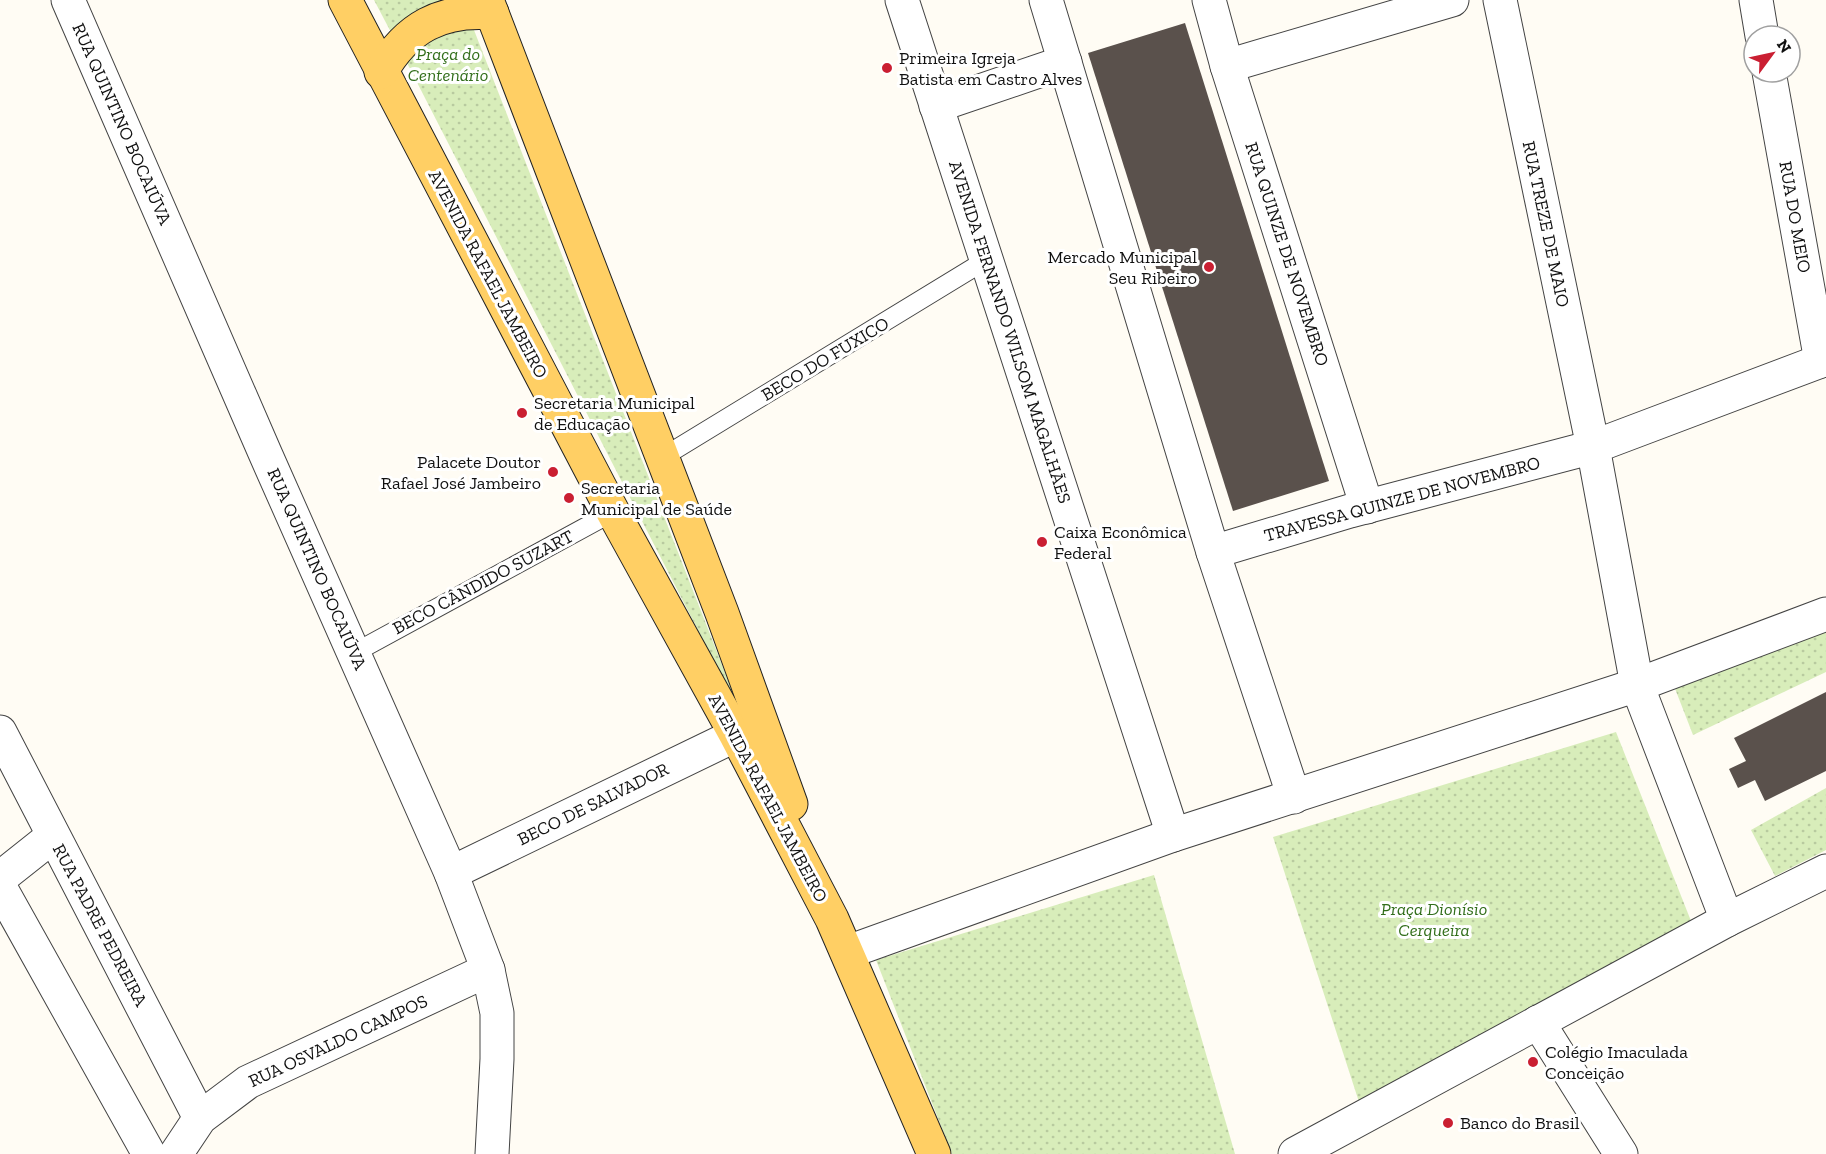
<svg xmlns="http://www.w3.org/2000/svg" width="1826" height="1154" font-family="'Zilla Slab',serif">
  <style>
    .park { fill: url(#park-dots) }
    .building { fill: #5a514c }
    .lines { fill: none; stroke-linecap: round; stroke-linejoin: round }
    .service-casing { stroke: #444; stroke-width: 20 }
    .minor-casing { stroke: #444; stroke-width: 35 }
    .primary-casing { stroke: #222; stroke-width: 35 }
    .service { stroke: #fff; stroke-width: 18 }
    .minor { stroke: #fff; stroke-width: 33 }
    .primary { stroke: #ffcf64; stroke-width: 33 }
    .poi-dot { fill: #ca1f32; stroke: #fff; stroke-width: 2 }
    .labels { text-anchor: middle; stroke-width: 6; stroke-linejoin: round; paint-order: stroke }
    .park-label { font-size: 18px; font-style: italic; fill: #326e1b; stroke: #fff }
    .poi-label { font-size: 18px; fill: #111; stroke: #fff; text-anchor: start }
    .street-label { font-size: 18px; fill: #111; stroke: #fff }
  </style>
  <defs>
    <pattern id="park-dots" width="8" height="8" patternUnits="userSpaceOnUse" patternTransform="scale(1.5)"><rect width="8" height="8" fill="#d8edba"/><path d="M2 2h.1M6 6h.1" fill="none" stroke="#b8ca9f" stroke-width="1.8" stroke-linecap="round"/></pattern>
  </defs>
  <rect width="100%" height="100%" fill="#fffcf4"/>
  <g class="park">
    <path d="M374 0H464L394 38Z"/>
    <path d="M472 25 742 716 405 59 417 38Z"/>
    <path d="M1826 631V672L1693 735 1674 686Z"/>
    <path d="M1616 732 1693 926 1359 1102 1273 837Z"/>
    <path d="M1826 788V850L1775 876 1751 830Z"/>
    <path d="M1154 875 1235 1154H952L876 960Z"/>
  </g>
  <g class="building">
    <path d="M1185 23 1329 481 1233 511 1088 53Z"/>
    <path d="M1826 692V771L1765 801 1755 780 1738 788 1729 769 1746 761 1734 738Z"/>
  </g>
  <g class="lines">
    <defs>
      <g id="service">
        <path d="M663 457 986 260"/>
        <path d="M354 653 613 512"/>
      </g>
      <g id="minor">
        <path d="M68 0 265 453 451 873 488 970 497 1013V1059L492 1154"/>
        <path d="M902 0 1173 835"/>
        <path d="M1046 0 1213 552 1294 797"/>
        <path d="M1209 0 1227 66 1367 507"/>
        <path d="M1500 0 1593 447 1637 685 1727 920"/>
        <path d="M1756 0 1762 36"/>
        <path d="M1227 66 1452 0"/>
        <path d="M1769 72 1821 361"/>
        <path d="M936 106 1065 62"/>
        <path d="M1213 552 1350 511 1593 447 1826 359"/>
        <path d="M0 732 200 1118"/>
        <path d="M451 873 736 735"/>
        <path d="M0 878 53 836"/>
        <path d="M0 887 149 1154"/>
        <path d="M848 952 1173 835 1637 685 1826 614"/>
        <path d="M1538 1022 1621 1154"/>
        <path d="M176 1154 200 1118 248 1082 488 970"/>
        <path d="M1295 1154 1727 920 1826 871"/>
      </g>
      <g id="primary">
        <path d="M345 0 613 512 736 735 832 919 934 1154"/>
        <path d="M487 0 722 613 791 804"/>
        <path d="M381 72C407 27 441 9 492 13"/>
      </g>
    </defs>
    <use href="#service" class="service-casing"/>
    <use href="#minor" class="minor-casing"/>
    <use href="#primary" class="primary-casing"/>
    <use href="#service" class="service"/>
    <use href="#minor" class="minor"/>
    <use href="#primary" class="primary"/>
  </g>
  <g class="poi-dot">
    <circle cx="887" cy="68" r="6"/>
    <circle cx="1209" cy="267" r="6"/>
    <circle cx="522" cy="413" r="6"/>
    <circle cx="553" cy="472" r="6"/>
    <circle cx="569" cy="498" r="6"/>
    <circle cx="1042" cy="542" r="6"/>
    <circle cx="1533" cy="1062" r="6"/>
    <circle cx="1448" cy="1123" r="6"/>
  </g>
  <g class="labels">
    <g class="park-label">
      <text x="448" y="60">Praça do<tspan x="448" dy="21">Centenário</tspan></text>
      <text x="1434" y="915">Praça Dionísio<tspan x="1434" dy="21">Cerqueira</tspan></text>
    </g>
    <g class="poi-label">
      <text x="899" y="64">Primeira Igreja<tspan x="899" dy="21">Batista em Castro Alves</tspan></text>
      <text x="1197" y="263" text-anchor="end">Mercado Municipal<tspan x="1197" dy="21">Seu Ribeiro</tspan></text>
      <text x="534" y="409">Secretaria Municipal<tspan x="534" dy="21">de Educação</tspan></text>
      <text x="541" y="468" text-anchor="end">Palacete Doutor<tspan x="541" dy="21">Rafael José Jambeiro</tspan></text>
      <text x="581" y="494">Secretaria<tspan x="581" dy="21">Municipal de Saúde</tspan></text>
      <text x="1054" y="538">Caixa Econômica<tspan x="1054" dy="21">Federal</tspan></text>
      <text x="1545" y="1058">Colégio Imaculada<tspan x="1545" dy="21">Conceição</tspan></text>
      <text x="1460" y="1129">Banco do Brasil</text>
    </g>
    <g class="street-label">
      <text transform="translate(122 124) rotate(66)" y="6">RUA QUINTINO BOCAIÚVA</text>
      <text transform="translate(1795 217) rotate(80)" y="6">RUA DO MEIO</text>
      <text transform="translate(1546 224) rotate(78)" y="6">RUA TREZE DE MAIO</text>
      <text transform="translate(1287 254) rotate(72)" y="6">RUA QUINZE DE NOVEMBRO</text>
      <text transform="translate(488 274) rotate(62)" y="6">AVENIDA RAFAEL JAMBEIRO</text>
      <text transform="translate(1010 332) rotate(72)" y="6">AVENIDA FERNANDO WILSOM MAGALHÃES</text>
      <text transform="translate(825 359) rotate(-31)" y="6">BECO DO FUXICO</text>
      <text transform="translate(1402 499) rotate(-15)" y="6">TRAVESSA QUINZE DE NOVEMBRO</text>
      <text transform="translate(317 569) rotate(66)" y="6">RUA QUINTINO BOCAIÚVA</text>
      <text transform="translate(483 582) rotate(-28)" y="6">BECO CÂNDIDO SUZART</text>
      <text transform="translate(768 798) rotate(62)" y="6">AVENIDA RAFAEL JAMBEIRO</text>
      <text transform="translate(593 804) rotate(-26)" y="6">BECO DE SALVADOR</text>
      <text transform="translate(100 925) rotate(62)" y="6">RUA PADRE PEDREIRA</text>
      <text transform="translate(338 1041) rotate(-25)" y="6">RUA OSVALDO CAMPOS</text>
    </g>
  </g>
  <g transform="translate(1772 54) rotate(57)"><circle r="28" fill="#ffffff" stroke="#a0a0a0" stroke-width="1.5"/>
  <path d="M0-4.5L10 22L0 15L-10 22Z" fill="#ca1f32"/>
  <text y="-9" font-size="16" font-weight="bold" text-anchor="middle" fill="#111111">N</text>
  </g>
</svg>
